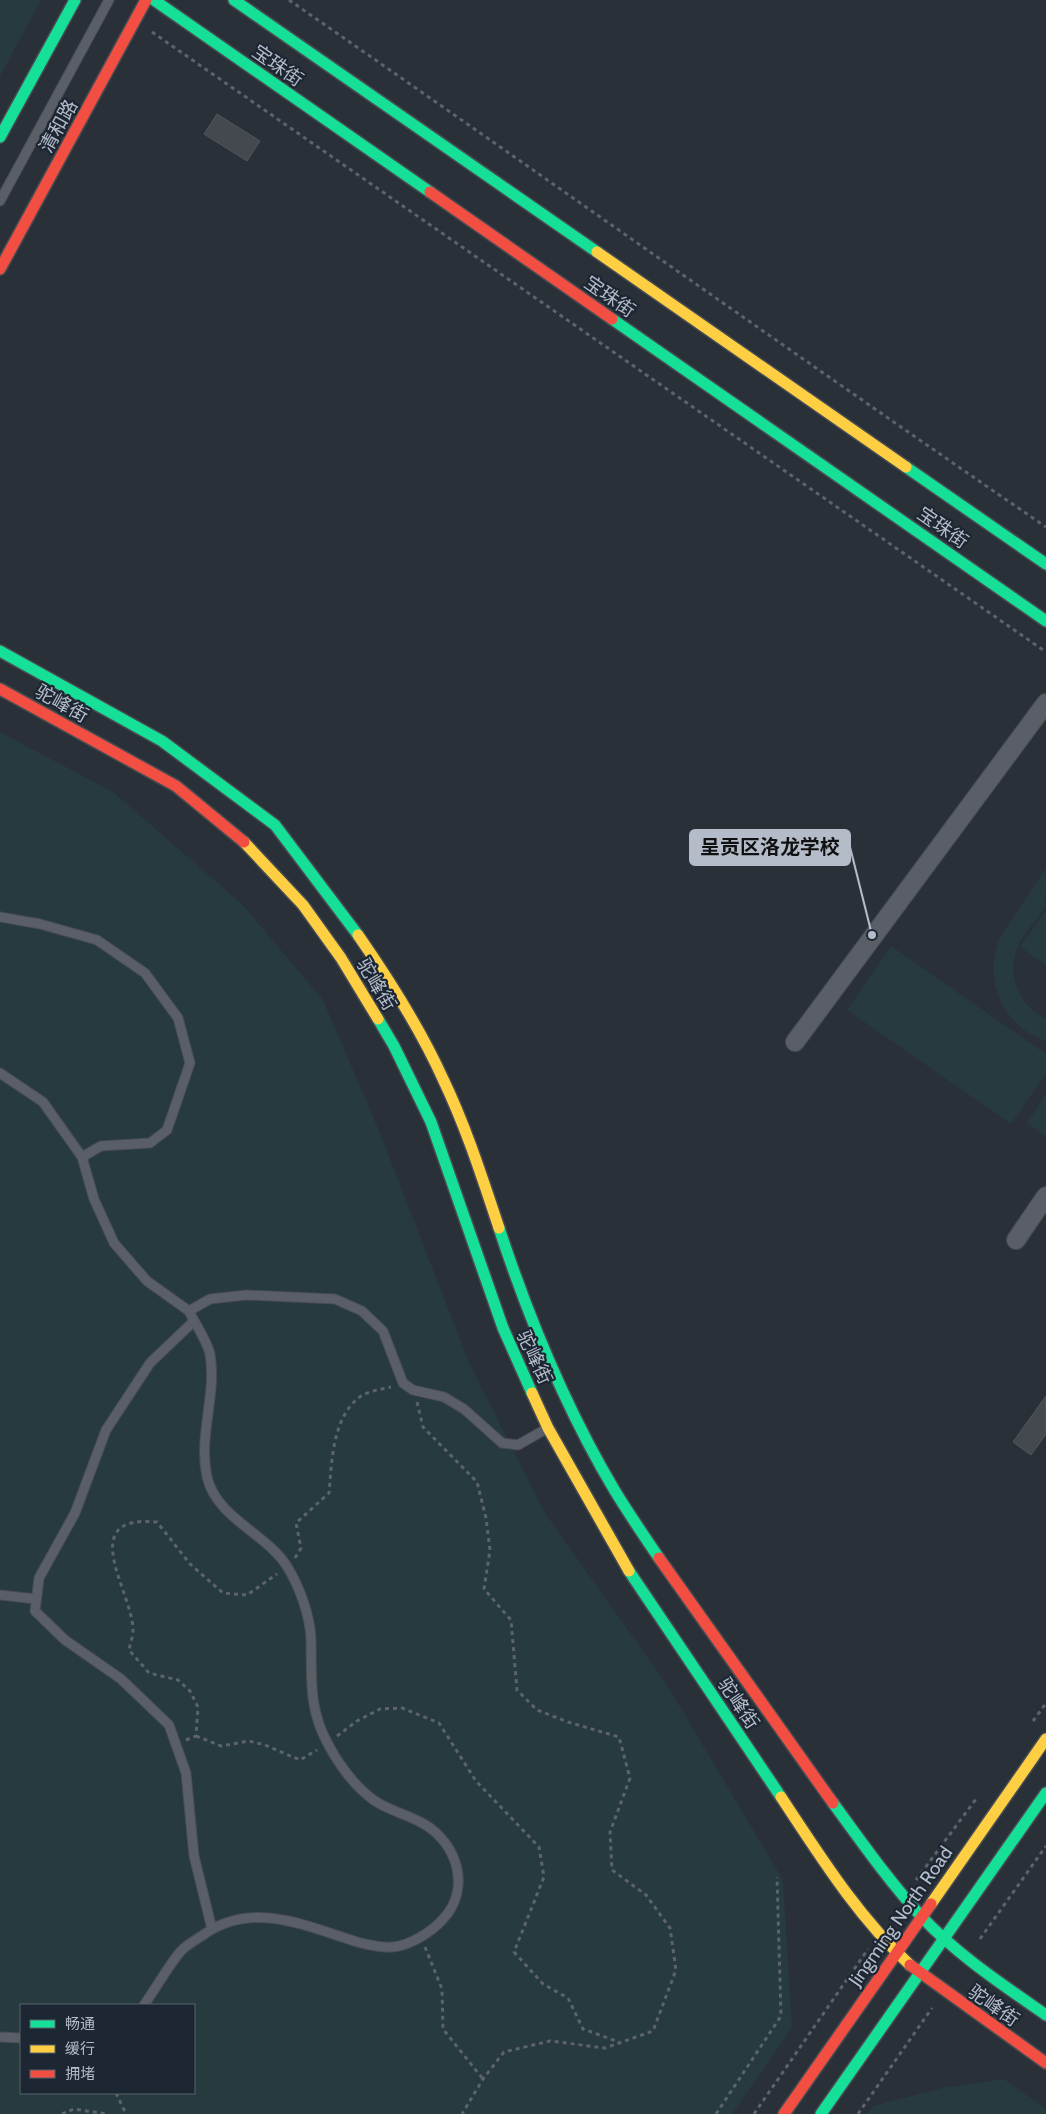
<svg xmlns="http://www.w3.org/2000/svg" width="1046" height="2114" font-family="Cabin,'Noto Sans SC',sans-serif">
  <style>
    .green { fill: #273a3e; fill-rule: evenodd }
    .building { fill: #444950; stroke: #52575f }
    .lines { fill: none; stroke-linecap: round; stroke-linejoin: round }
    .lane-casing { stroke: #484c53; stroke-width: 11 }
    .street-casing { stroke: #484c53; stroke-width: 20 }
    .fast-casing { stroke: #484c53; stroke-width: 14 }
    .slow-casing { stroke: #484c53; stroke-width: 14 }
    .jam-casing { stroke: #484c53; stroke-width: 14 }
    .path { stroke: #5d636a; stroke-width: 3; stroke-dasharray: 4 4; stroke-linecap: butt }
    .lane { stroke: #5a5e66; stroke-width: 9 }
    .street { stroke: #5a5e66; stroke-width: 18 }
    .fast { stroke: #16e098; stroke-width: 11 }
    .slow { stroke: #ffcf43; stroke-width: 11 }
    .jam { stroke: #f24e42; stroke-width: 11 }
    .labels { text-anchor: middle; stroke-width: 4.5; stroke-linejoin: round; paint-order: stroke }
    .street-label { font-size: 19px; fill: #b4bcc9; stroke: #1d2633 }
    .leader { fill: none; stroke: #b4bcc9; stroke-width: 2 }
    .callout-dot { fill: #b4bcc9; stroke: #1d2633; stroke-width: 2 }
    .callout { fill: #b4bcc9; stroke: #b4bcc9; stroke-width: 2 }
    .callout-label { font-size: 20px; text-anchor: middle; font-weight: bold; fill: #111 }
  </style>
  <rect width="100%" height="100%" fill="#2a3038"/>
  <g class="green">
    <path d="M0 0H41L0 76Z"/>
    <path d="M0 732 113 792 242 904 323 1000 380 1133 470 1365 545 1513 667 1685 783 1880 792 2028 732 2114H0ZM21 2005H194V2093H21Z"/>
    <path d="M1046 868C1046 878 1046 897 1045 906 1038 920 1026 930 1019 944 1005 973 1018 1005 1046 1019V1041C1001 1026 983 979 1000 937Z"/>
    <path d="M1046 910V965L1020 947Z"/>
    <path d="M891 946 1046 1054V1073L1011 1124 847 1010Z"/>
    <path d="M1046 1094V1135L1045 1136 1027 1123Z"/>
    <path d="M1004 2079 1046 2109V2114H867L873 2106 942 2088Z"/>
  </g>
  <g class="building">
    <path d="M217 114 260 141 247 161 204 134Z"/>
    <path d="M1046 1396V1434L1031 1455 1013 1442Z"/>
  </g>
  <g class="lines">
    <defs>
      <g id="lane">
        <path d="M0 201 109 0"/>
        <path d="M0 917 40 924 97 940 145 973 178 1018 190 1063 167 1130 150 1143 101 1146 82 1157"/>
        <path d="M0 1073 43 1102 82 1157 94 1199 114 1243 147 1281 189 1311 210 1299 246 1295 335 1299 362 1311 383 1331 403 1383 413 1390 444 1397 464 1409 502 1443 518 1445 546 1429"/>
        <path d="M194 1321 150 1363 106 1430 75 1513 39 1578 35 1611 65 1640 121 1679 169 1725 186 1773 194 1856 212 1929"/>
        <path d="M0 1595 36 1599"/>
        <path d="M144 2005C156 1988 167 1968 180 1952 187 1944 198 1939 206 1933 251 1903 299 1923 345 1938 359 1943 377 1948 392 1947 409 1946 432 1932 443 1919 471 1889 458 1844 424 1824 409 1815 390 1811 375 1801 356 1788 339 1765 328 1744 308 1708 312 1677 311 1639 310 1616 300 1588 288 1568 267 1533 217 1519 207 1477 198 1436 217 1395 210 1354 207 1340 195 1324 189 1311"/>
        <path d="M0 2037 21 2038"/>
      </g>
      <g id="street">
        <path d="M795 1042 1046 703"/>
        <path d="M1016 1240 1046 1196"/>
      </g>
      <g id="fast">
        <path d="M154 0 430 192"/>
        <path d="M234 0 597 252"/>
        <path d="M0 137 75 0"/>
        <path d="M612 319 1046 621"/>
        <path d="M906 467 1046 564"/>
        <path d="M0 651 162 741 275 825 358 935"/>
        <path d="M378 1019 394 1046 431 1122 503 1328 532 1393"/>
        <path d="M499 1228C529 1319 566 1409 615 1491 629 1514 644 1536 659 1558"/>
        <path d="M629 1571 781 1797"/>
        <path d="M833 1803C861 1841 888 1880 920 1915 956 1954 1003 1985 1046 2015"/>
        <path d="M821 2114 1046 1793"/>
      </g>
      <g id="slow">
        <path d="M597 252 906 467"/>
        <path d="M244 842 303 905 341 958 378 1019"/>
        <path d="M358 935C390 981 420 1028 443 1079 466 1127 482 1177 499 1228"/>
        <path d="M532 1393 548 1428 629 1571"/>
        <path d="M781 1797C820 1856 858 1917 910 1965"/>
        <path d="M931 1904 1046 1739"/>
      </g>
      <g id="jam">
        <path d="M430 192 612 319"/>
        <path d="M0 269 146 0"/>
        <path d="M0 689 176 786 244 842"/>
        <path d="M659 1558 833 1803"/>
        <path d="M910 1965 1046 2063"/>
        <path d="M784 2114 931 1904"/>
      </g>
    </defs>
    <use href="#lane" class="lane-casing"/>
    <use href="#street" class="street-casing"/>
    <use href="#fast" class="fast-casing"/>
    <use href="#slow" class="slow-casing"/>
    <use href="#jam" class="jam-casing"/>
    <g class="path">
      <path d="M289 0C542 175 792 353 1046 527"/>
      <path d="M152 32 1046 652"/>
      <path d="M417 1402 423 1427 477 1482 486 1518 490 1550 484 1589 511 1620 517 1690 537 1710 568 1722 619 1737 630 1778 610 1832 612 1870 646 1895 670 1928 676 1970 653 2031 605 2048 550 2041 504 2052 483 2079 462 2114"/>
      <path d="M295 1558 301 1548 296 1523 329 1493C332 1461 332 1417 361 1396 369 1391 382 1389 391 1387"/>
      <path d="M1033 1721 1046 1703"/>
      <path d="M196 1736 221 1746 249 1741 265 1745 300 1760 317 1750"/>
      <path d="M337 1736 357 1721 380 1709 402 1708 439 1723 476 1781 539 1847 544 1877 514 1952 543 1984 568 1998 583 2029 619 2042"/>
      <path d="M186 1740 196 1736 198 1707 190 1691 178 1680 149 1673 129 1650C130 1644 133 1637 133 1631 134 1594 73 1514 157 1522L190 1564 223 1593 247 1595 277 1574"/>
      <path d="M916 1880 976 1799"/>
      <path d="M980 1939 1046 1846"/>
      <path d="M425 1947 442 1989 443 2029 483 2079"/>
      <path d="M116 2093 126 2114"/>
      <path d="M62 2114 74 2109 107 2114"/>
      <path d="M716 2114 781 2016 777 1877"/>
      <path d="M754 2114 868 1949"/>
      <path d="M858 2114 932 2008"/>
    </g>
    <use href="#lane" class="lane"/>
    <use href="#street" class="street"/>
    <use href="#fast" class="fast"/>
    <use href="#slow" class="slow"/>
    <use href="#jam" class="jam"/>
  </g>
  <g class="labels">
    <g class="street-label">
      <text transform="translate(278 65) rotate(35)" y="7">宝珠街</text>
      <text transform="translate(58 126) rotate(-61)" y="7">清和路</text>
      <text transform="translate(610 296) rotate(35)" y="7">宝珠街</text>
      <text transform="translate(943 527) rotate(35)" y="7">宝珠街</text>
      <text transform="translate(62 703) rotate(29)" y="7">驼峰街</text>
      <text transform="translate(377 984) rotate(59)" y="7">驼峰街</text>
      <text transform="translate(535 1357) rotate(65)" y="7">驼峰街</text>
      <text transform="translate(739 1703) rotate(56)" y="7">驼峰街</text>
      <text transform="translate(900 1916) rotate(-55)" y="7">Jingming North Road</text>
      <text transform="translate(994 2005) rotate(35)" y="7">驼峰街</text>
    </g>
  </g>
  <path class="leader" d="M872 935L850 847"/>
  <circle class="callout-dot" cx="872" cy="935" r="5"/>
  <rect class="callout" x="690" y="830" width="160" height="35" rx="5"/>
  <g class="callout-label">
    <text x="770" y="854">呈贡区洛龙学校</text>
  </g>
  <rect x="20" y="2004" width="175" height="90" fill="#1d2633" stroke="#59626f"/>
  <rect x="30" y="2020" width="25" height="8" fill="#16e098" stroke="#59626f"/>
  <text x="65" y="2029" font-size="15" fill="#b4bcc9">畅通</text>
  <rect x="30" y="2045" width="25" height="8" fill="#ffcf43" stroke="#59626f"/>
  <text x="65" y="2054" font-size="15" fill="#b4bcc9">缓行</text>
  <rect x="30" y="2070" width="25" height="8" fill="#f24e42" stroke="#59626f"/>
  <text x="65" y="2079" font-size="15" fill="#b4bcc9">拥堵</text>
</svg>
